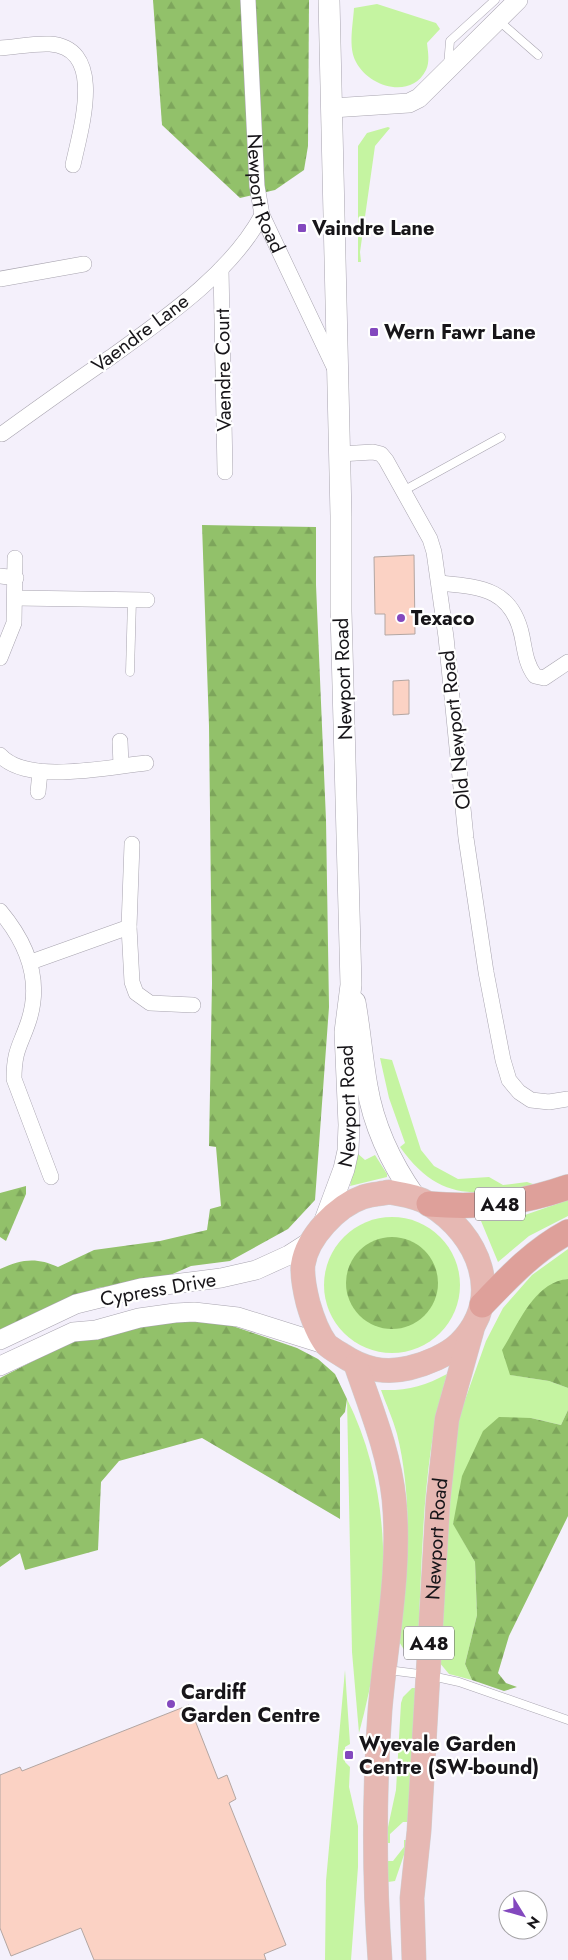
<svg xmlns="http://www.w3.org/2000/svg" width="568" height="1960" font-family="Jost,sans-serif">
  <style>
    .green { fill: #c5f4a1 }
    .forest { fill: url(#forest-firs) }
    .building { fill: #fbd2c4; stroke: #b3a6a2 }
    .lines { fill: none; stroke-linecap: round; stroke-linejoin: round }
    .service-casing { stroke: #a8a4af; stroke-width: 9 }
    .minor-casing { stroke: #a8a4af; stroke-width: 16 }
    .tertiary-casing { stroke: #a8a4af; stroke-width: 20 }
    .secondary-casing { stroke: #a8a4af; stroke-width: 22 }
    .primary-casing { stroke: #d1d0d1; stroke-width: 25 }
    .trunk-casing { stroke: #d1d0d1; stroke-width: 26 }
    .service { stroke: #fff; stroke-width: 8 }
    .minor { stroke: #fff; stroke-width: 15 }
    .tertiary { stroke: #fff; stroke-width: 19 }
    .secondary { stroke: #fff; stroke-width: 21 }
    .primary { stroke: #e6b8b3; stroke-width: 24 }
    .trunk { stroke: #dea09a; stroke-width: 25 }
    .poi-dot { fill: #8348be; stroke: #fff; stroke-width: 2 }
    .labels { text-anchor: middle; stroke-width: 4.5; stroke-linejoin: round; paint-order: stroke }
    .shield { fill: #fff; stroke: #5d5b5e; stroke-width: 1 }
    .shield-label { font-size: 19px; font-weight: bold; fill: #171519 }
    .street-label { font-size: 20px; fill: #171519; stroke: #fff }
    .poi-label { font-size: 20px; font-weight: bold; fill: #171519; stroke: #fff; text-anchor: start }
  </style>
  <defs>
    <pattern id="forest-firs" width="22" height="20" patternUnits="userSpaceOnUse" patternTransform="scale(1.25)"><rect width="22" height="20" fill="#92c16a"/><path d="M5 1l3.5 6h-7zM16 11l3.5 6h-7z" fill="#7da55b"/></pattern>
  </defs>
  <rect width="100%" height="100%" fill="#f4f0fb"/>
  <g class="green">
    <path d="M377 4 436 23 440 29 427 43C428 52 430 62 426 70 411 100 369 87 356 62 348 47 353 25 354 8Z"/>
    <path d="M388 127 390 128 375 146 360 252 361 262H358V146L367 133Z"/>
    <path d="M380 1058 392 1060 421 1150 434 1166 458 1179 489 1177 503 1185 527 1182 536 1185C475 1196 439 1202 400 1147L405 1143 389 1098Z"/>
    <path d="M357 1153 365 1160 375 1155 387 1174V1177L350 1186Z"/>
    <path d="M568 1200V1216L529 1236 498 1262 481 1221 522 1216Z"/>
    <circle cx="392" cy="1285" r="68"/>
    <path d="M568 1249V1279L563 1280 511 1375 549 1381 568 1388V1410L561 1425 531 1418 453 1523 475 1562 477 1615 465 1664 472 1680 449 1674 439 1662 451 1459 460 1414 486 1341 503 1308 532 1275Z"/>
    <path d="M447 1374C420 1466 423 1564 417 1659L408 1656 398 1640C409 1576 413 1497 397 1434 393 1419 386 1404 381 1390 406 1391 425 1386 447 1374Z"/>
    <path d="M347 1399C399 1503 388 1625 359 1733L352 1652Z"/>
    <path d="M345 1670 350 1744 345 1747V1762L350 1767 349 1787 358 1826V1867L351 1960H325L326 1881Z"/>
    <path d="M412 1688H416L408 1822H403L390 1834V1843H388V1827L396 1790 401 1703 403 1697Z"/>
    <path d="M404 1840H407L406 1849 395 1881 388 1882V1861H393L404 1847Z"/>
  </g>
  <g class="forest">
    <path d="M153 0H309L308 146 304 170 275 190 240 198 162 125Z"/>
    <path d="M202 525 316 527V585L326 820 329 1007 315 1200 288 1229 230 1261 191 1266 168 1276 98 1288 66 1299 48 1310 0 1333V1269C21 1259 37 1257 58 1267L94 1250 160 1241 207 1230 210 1209 221 1206 216 1147 209 1146 212 983 209 726Z"/>
    <path d="M26 1186V1194L6 1241 0 1237V1193Z"/>
    <circle cx="392" cy="1283" r="46"/>
    <path d="M568 1279V1388L549 1381 510 1375 502 1350C518 1325 534 1282 568 1279Z"/>
    <path d="M159 1321 221 1322 297 1348 318 1359 335 1374 347 1399 345 1412 340 1418V1519L202 1438 119 1461 101 1482 98 1550 25 1570 20 1553 0 1567V1378L70 1342Z"/>
    <path d="M568 1410V1516L509 1636 498 1673 506 1683 517 1687 504 1691 472 1680 465 1664 477 1615 475 1562 453 1524 462 1476 483 1431 499 1417 531 1418 561 1425Z"/>
  </g>
  <g class="building">
    <path d="M414 555 415 634 385 635V614H375L374 557Z"/>
    <path d="M409 680V714L393 715V681Z"/>
    <path d="M189 1705 218 1779 227 1775 236 1799 229 1803 286 1945 264 1954 266 1960H94L81 1928 11 1956 0 1928V1775L20 1767 22 1771Z"/>
  </g>
  <g class="lines">
    <defs>
      <g id="service">
        <path d="M498 20 538 55"/>
        <path d="M448 66 450 41 495 0"/>
        <path d="M403 491 501 437"/>
        <path d="M130 672 132 600"/>
        <path d="M388 1670 427 1675 459 1682 568 1720"/>
      </g>
      <g id="minor">
        <path id="s1" d="M248 0 257 186 262 215 335 369"/>
        <path d="M0 48C16 47 34 43 50 44 107 48 80 131 73 165"/>
        <path d="M221 269 225 472"/>
        <path d="M0 279 84 264"/>
        <path d="M2 434C38 408 74 382 111 357 165 318 230 274 262 215"/>
        <path d="M340 454 373 452 381 454 386 460 430 539 434 552 446 637 466 838 486 972 503 1060 509 1080 519 1092 531 1100 549 1102 568 1099"/>
        <path d="M0 576 16 578"/>
        <path d="M440 583C482 587 512 589 522 636 525 651 526 664 535 676L544 678 568 662"/>
        <path d="M16 598 147 600"/>
        <path d="M0 658 14 623 15 558"/>
        <path d="M120 741 121 765"/>
        <path d="M0 755C27 785 108 767 146 763"/>
        <path d="M38 792 40 772"/>
        <path d="M132 844 129 927 132 982 136 993 150 1003 193 1005"/>
        <path d="M0 911C26 942 42 979 29 1020 21 1045 14 1049 14 1079L51 1177"/>
        <path d="M31 962 129 927"/>
      </g>
      <g id="tertiary">
        <path d="M332 108 409 103 419 98 518 0"/>
        <path d="M0 1340 76 1304 141 1288 221 1278 256 1270 289 1255 314 1239"/>
        <path d="M0 1366 73 1332 96 1330 139 1318 175 1313 194 1312 238 1317 327 1345"/>
      </g>
      <g id="secondary">
        <path d="M355 1002C360 1030 362 1058 367 1086 374 1128 391 1163 415 1197"/>
        <path id="s2" d="M324 1223 344 1169 348 1151 349 1125 345 1032 351 985 341 611V516L329 0"/>
      </g>
      <g id="primary">
        <path d="M389 1192C403 1195 417 1196 429 1204 479 1234 505 1297 460 1343 448 1355 426 1364 409 1368 384 1374 363 1369 342 1355 337 1352 330 1348 326 1344 317 1332 312 1317 308 1303 305 1291 302 1277 303 1265 307 1237 337 1206 363 1197 371 1194 381 1194 389 1192Z"/>
        <path d="M356 1365C371 1409 389 1452 394 1499 401 1571 386 1639 380 1710 374 1793 374 1878 380 1960"/>
        <path id="s3" d="M414 1960 412 1898 419 1831 438 1501 447 1419 472 1330"/>
      </g>
      <g id="trunk">
        <path d="M429 1204C480 1208 519 1204 568 1187"/>
        <path d="M482 1305C508 1278 534 1250 568 1232"/>
      </g>
    </defs>
    <use href="#service" class="service-casing"/>
    <use href="#minor" class="minor-casing"/>
    <use href="#tertiary" class="tertiary-casing"/>
    <use href="#secondary" class="secondary-casing"/>
    <use href="#primary" class="primary-casing"/>
    <use href="#trunk" class="trunk-casing"/>
    <use href="#service" class="service"/>
    <use href="#minor" class="minor"/>
    <use href="#tertiary" class="tertiary"/>
    <use href="#secondary" class="secondary"/>
    <use href="#primary" class="primary"/>
    <use href="#trunk" class="trunk"/>
  </g>
  <g class="poi-dot">
    <rect x="297" y="223" width="10" height="10" rx="2.5"/>
    <rect x="369" y="327" width="10" height="10" rx="2.5"/>
    <circle cx="401" cy="618" r="5"/>
    <circle cx="171" cy="1704" r="5"/>
    <rect x="344" y="1750" width="10" height="10" rx="2.5"/>
  </g>
  <g class="labels">
    <g class="shield">
      <rect x="475" y="1187.5" width="50" height="33" rx="4"/>
      <rect x="404" y="1626.5" width="50" height="33" rx="4"/>
    </g>
    <g class="shield-label">
      <text x="500" y="1211">A48</text>
      <text x="429" y="1650">A48</text>
    </g>
    <g class="street-label">
      <text dy="7" stroke="none"><textPath href="#s1" startOffset="195">Newport Road</textPath></text>
      <text transform="translate(140 333) rotate(-37)" y="7">Vaendre Lane</text>
      <text transform="translate(223 370) rotate(-91)" y="7">Vaendre Court</text>
      <text transform="translate(343 679) rotate(-92)" y="7">Newport Road</text>
      <text transform="translate(455 730) rotate(-96)" y="7">Old Newport Road</text>
      <text dy="7" stroke="none"><textPath href="#s2" startOffset="121">Newport Road</textPath></text>
      <text transform="translate(158 1289) rotate(-10)" y="7">Cypress Drive</text>
      <text dy="7" stroke="none"><textPath href="#s3" startOffset="422">Newport Road</textPath></text>
    </g>
    <g class="poi-label">
      <text x="312" y="235">Vaindre Lane</text>
      <text x="384" y="339">Wern Fawr Lane</text>
      <text x="411" y="625">Texaco</text>
      <text x="181" y="1699">Cardiff<tspan x="181" dy="23">Garden Centre</tspan></text>
      <text x="359" y="1751">Wyevale Garden<tspan x="359" dy="23">Centre (SW-bound)</tspan></text>
    </g>
  </g>
  <g transform="translate(523 1915) rotate(127)"><circle r="24" fill="#ffffff" stroke="#a2a1a3"/>
  <path d="M0-4L9 19L0 12L-9 19Z" fill="#8348be"/>
  <text y="-8" font-size="14" font-weight="bold" text-anchor="middle" fill="#171519">N</text>
  </g>
</svg>
